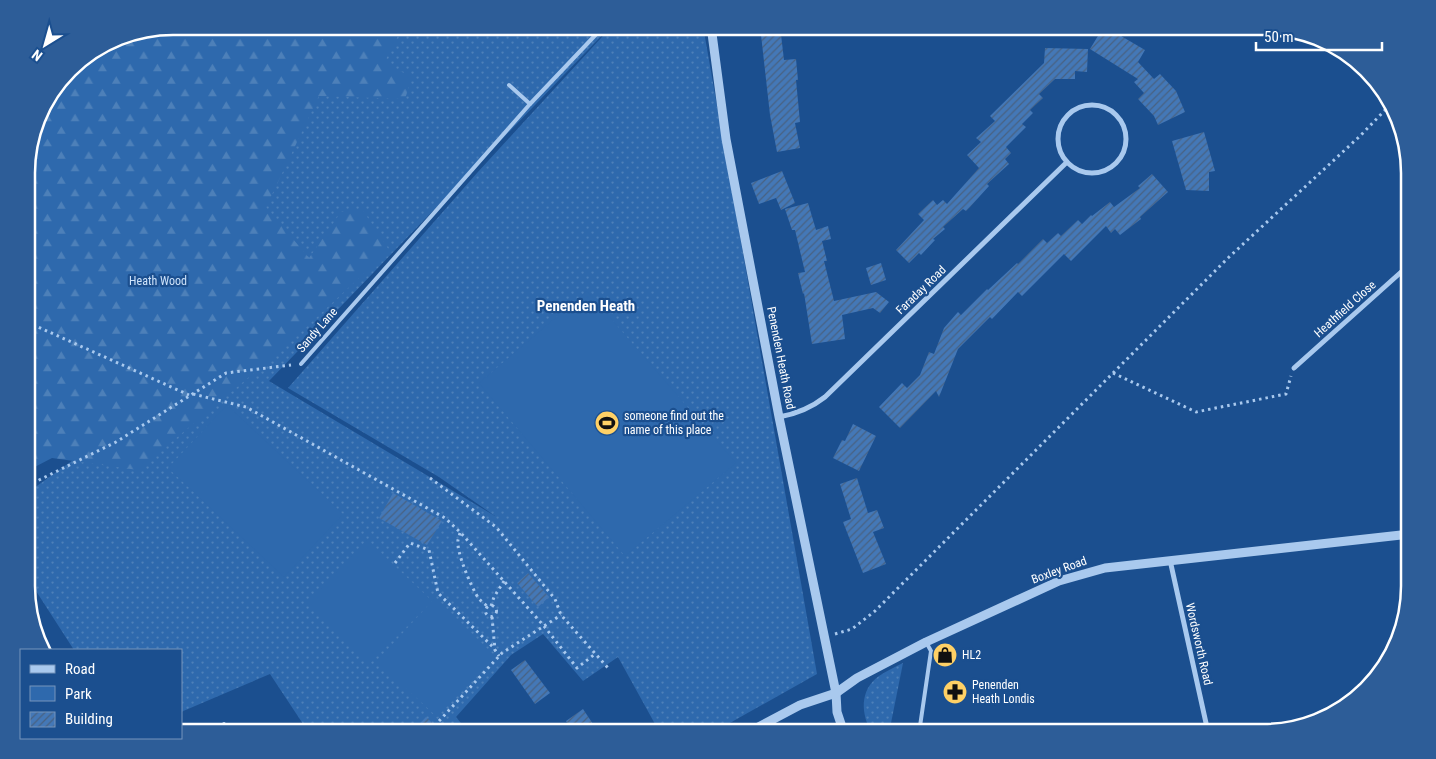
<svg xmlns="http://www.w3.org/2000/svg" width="1436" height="759" font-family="'Roboto Condensed',sans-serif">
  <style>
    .green { fill: url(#green-dots) }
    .forest { fill: url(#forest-firs) }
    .pitch { fill: #2e69ad }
    .building { fill: url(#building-hatch) }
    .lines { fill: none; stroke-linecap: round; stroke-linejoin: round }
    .path { stroke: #a9c9ee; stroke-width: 3; stroke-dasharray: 2.5 4; stroke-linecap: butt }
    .service { stroke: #a9c9ee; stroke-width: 4 }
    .minor { stroke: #a9c9ee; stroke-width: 5 }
    .tertiary { stroke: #a9c9ee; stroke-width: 9 }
    .labels { text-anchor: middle; stroke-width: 4.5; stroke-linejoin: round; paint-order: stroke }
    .park-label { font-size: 12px; fill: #cfe3fa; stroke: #1b4f8f }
    .street-label { font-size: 12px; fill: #fff; stroke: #1b4f8f }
    .poi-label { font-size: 12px; fill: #fff; stroke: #1b4f8f; text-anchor: start }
    .quarter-label { font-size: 15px; font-weight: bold; fill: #fff; stroke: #1b4f8f }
    .rim { fill: none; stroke: #fff; stroke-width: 2.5 }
  </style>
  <defs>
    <pattern id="green-dots" width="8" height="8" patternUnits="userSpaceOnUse" patternTransform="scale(1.25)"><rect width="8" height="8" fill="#2e69ad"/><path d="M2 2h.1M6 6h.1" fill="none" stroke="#4d80b9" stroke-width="1.8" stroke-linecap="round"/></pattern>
    <pattern id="forest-firs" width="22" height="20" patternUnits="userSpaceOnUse" patternTransform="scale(1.25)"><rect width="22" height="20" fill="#2e69ad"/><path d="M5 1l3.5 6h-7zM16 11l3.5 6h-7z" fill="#4d80b9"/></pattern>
    <pattern id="building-hatch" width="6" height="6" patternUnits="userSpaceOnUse" patternTransform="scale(1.25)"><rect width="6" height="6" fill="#4478b7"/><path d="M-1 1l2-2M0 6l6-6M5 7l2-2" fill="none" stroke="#486282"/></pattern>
  </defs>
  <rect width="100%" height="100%" fill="#1b4f8f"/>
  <g class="green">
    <path d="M277 26H611L269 381 495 516 439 477 288 388 477 173 612 26H703L817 674 712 733H660L618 657 583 681 543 634 511 655 456 717 469 733H309L270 674 181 712V650H74L27 577V493L210 362Z"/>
    <path d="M903 663 889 733H872C861 715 859 690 879 676 886 671 895 667 903 663Z"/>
  </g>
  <path class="forest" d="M173 26H403L384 63 412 77 405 99 319 96 266 207 309 258 341 212 362 209 389 250 286 346 138 470 52 458 27 471V163L41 108 76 63 117 37Z"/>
  <g class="pitch">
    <path d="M587 291 736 463 625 556 479 383Z"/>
    <path d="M227 405 343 514 284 577 168 468Z"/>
    <path d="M367 540 430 599 370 663 307 604Z"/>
    <path d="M434 599 494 655 437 717 377 661Z"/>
  </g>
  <g class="building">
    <path d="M760 26H780L784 60 796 59 798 80H796L800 122 795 123 800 148 777 152 770 115Z"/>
    <path d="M1104 26 1145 50 1138 62 1154 79 1160 74 1176 91 1185 112 1158 125 1154 116 1138 99 1144 93 1134 82 1138 79 1090 49Z"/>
    <path d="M1045 48 1088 49 1087 72 1075 71V79H1055L1039 94 1043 98 1030 110 1033 113 1022 124 1026 127 1006 147 1011 153 1005 159 1009 164 987 184 989 186 970 207 966 211 963 209 943 227 945 229 933 239 935 240 921 255 919 253 909 263 896 250 924 220 918 214 933 200 937 205 943 200 947 204 979 168 967 155 981 142 976 138 995 121 990 116 1044 63Z"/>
    <path d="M1204 132 1215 171 1209 172V191L1186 190 1172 141Z"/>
    <path d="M782 171 795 203 781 210 776 198 759 204 751 183Z"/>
    <path d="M1152 174 1168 192 1140 217 1141 219 1120 235 1115 229 1111 233 1106 226 1071 261 1064 254 1022 296 1018 292 992 319 990 317 958 349 939 397 936 391 900 428 879 407 902 383 907 388 920 375 929 352 934 354 944 328 958 312 961 315 987 289 988 290 1017 263 1018 264 1043 239 1047 243 1058 233 1061 236 1078 220 1082 224 1091 215 1092 216 1110 202 1114 207 1140 188 1138 186Z"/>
    <path d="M808 203 816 230 828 226 831 239 822 241 827 261H824L834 301 876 292 889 302 880 313 873 308 842 315 845 339 812 344 804 293 803 294 798 273 805 272 795 230H792L785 209Z"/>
    <path d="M881 263 886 280 871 285 866 268Z"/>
    <path d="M853 424 876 436 859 471 833 458 842 440 845 441Z"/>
    <path d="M857 478 868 513 877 510 884 528 873 532 886 564 863 573 843 522 851 519 840 484Z"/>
    <path d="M393 493 442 521 427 545 379 518Z"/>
    <path d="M528 573 549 597 538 607 517 583Z"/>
    <path d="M525 660 550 693 535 704 511 670Z"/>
    <path d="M583 709 599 733H573L566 721Z"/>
    <path d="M426 717 443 733H411Z"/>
  </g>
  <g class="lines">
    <g class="path">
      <path d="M27 322 189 395"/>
      <path d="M1113 373 1196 412 1286 394 1291 376"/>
      <path d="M193 394 246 407 445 518 460 532 544 626 577 668 595 654"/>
      <path d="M430 478 496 527 555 599 561 615 608 668"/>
      <path d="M27 486 116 442 226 373 291 365"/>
      <path d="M460 533C460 533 458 540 458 540 456 552 472 589 479 599 482 602 485 604 488 607"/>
      <path d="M395 563 410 543 429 550 438 593 493 647 499 656"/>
      <circle cx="491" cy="611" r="5.5"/>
      <path d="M491 606 494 597 504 581"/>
      <path d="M492 617 495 650"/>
      <path d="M835 634 852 629 875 611 1228 258 1360 136 1390 105"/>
      <path d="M439 721 502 653 561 615"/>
    </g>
    <g class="service">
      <path d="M509 85 530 104"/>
      <path d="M301 364 530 104 604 26"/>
      <path d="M224 724 230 733"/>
      <path d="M919 733 931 651 926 642"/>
    </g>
    <g class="minor">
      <circle cx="1092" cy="139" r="34"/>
      <path d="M1294 368 1409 265"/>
      <path d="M779 417C796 414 811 408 825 397L1067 162"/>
      <path d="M1170 560 1208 732"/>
    </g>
    <g class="tertiary">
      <path d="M711 26 726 139 779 417 836 693 837 712 844 733"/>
      <path d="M747 733 800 705 836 693 857 678 926 642 1059 581 1105 568 1410 534"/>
    </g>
  </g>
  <defs>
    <symbol id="stadium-disc" viewBox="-11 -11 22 22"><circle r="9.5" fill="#ffd166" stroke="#1b4f8f"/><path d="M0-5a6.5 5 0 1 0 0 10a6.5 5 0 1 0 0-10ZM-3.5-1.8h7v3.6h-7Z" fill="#111"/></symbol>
    <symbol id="shop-disc" viewBox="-11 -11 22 22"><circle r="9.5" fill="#ffd166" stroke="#1b4f8f"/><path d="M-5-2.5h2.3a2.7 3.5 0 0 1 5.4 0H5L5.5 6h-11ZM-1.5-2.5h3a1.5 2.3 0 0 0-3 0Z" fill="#111"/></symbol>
    <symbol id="pharmacy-disc" viewBox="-11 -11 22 22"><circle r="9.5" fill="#ffd166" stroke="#1b4f8f"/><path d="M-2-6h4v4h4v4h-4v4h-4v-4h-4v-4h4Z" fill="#111"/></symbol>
  </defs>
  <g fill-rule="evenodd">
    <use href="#stadium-disc" x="593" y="409" width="28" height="28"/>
    <use href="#shop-disc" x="931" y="641" width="28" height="28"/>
    <use href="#pharmacy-disc" x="941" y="678" width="28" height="28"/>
  </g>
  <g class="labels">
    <g class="park-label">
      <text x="158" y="285">Heath Wood</text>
    </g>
    <g class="street-label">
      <text transform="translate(921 290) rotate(-44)" y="4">Faraday Road</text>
      <text transform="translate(1345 309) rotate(-42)" y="4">Heathfield Close</text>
      <text transform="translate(317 330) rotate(-49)" y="4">Sandy Lane</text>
      <text transform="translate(781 358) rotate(79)" y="4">Penenden Heath Road</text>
      <text transform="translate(1059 570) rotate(-20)" y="4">Boxley Road</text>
      <text transform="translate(1199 644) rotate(77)" y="4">Wordsworth Road</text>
    </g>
    <g class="poi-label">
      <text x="624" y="420">someone find out the<tspan x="624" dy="14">name of this place</tspan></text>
      <text x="962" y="659">HL2</text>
      <text x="972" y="689">Penenden<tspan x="972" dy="14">Heath Londis</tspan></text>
    </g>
    <g class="quarter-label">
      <text x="586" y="311">Penenden Heath</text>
    </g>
  </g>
  <path d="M0 0H1436V759H0ZM173 35H1263A138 138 0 0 1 1401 173V586A138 138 0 0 1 1263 724H173A138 138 0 0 1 35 586V173A138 138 0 0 1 173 35Z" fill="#2d5d98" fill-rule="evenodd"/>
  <path class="rim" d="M173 35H1263A138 138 0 0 1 1401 173V586A138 138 0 0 1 1263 724H173A138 138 0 0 1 35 586V173A138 138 0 0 1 173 35Z"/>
  <rect x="20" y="649" width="162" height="90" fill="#1b4f8f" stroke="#7695bc"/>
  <rect x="30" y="665" width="25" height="8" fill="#a9c9ee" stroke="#7695bc"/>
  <text x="65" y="674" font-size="15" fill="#ffffff">Road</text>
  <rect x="30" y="686" width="25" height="15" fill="#2e69ad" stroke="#7695bc"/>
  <text x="65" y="699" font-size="15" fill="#ffffff">Park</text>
  <rect x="30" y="712" width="25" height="15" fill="url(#building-hatch)" stroke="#7695bc"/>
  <text x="65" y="724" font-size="15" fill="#ffffff">Building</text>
  <g transform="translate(45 45) rotate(217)" stroke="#1b4f8f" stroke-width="4" paint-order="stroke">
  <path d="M0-4L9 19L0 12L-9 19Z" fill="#ffffff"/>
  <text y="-8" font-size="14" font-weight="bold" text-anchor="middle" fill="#ffffff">N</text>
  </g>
  <path d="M1256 42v8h126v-8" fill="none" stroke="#ffffff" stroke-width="2.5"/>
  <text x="1264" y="42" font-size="15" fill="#ffffff" stroke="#1b4f8f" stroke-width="4" paint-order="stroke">50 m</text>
</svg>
